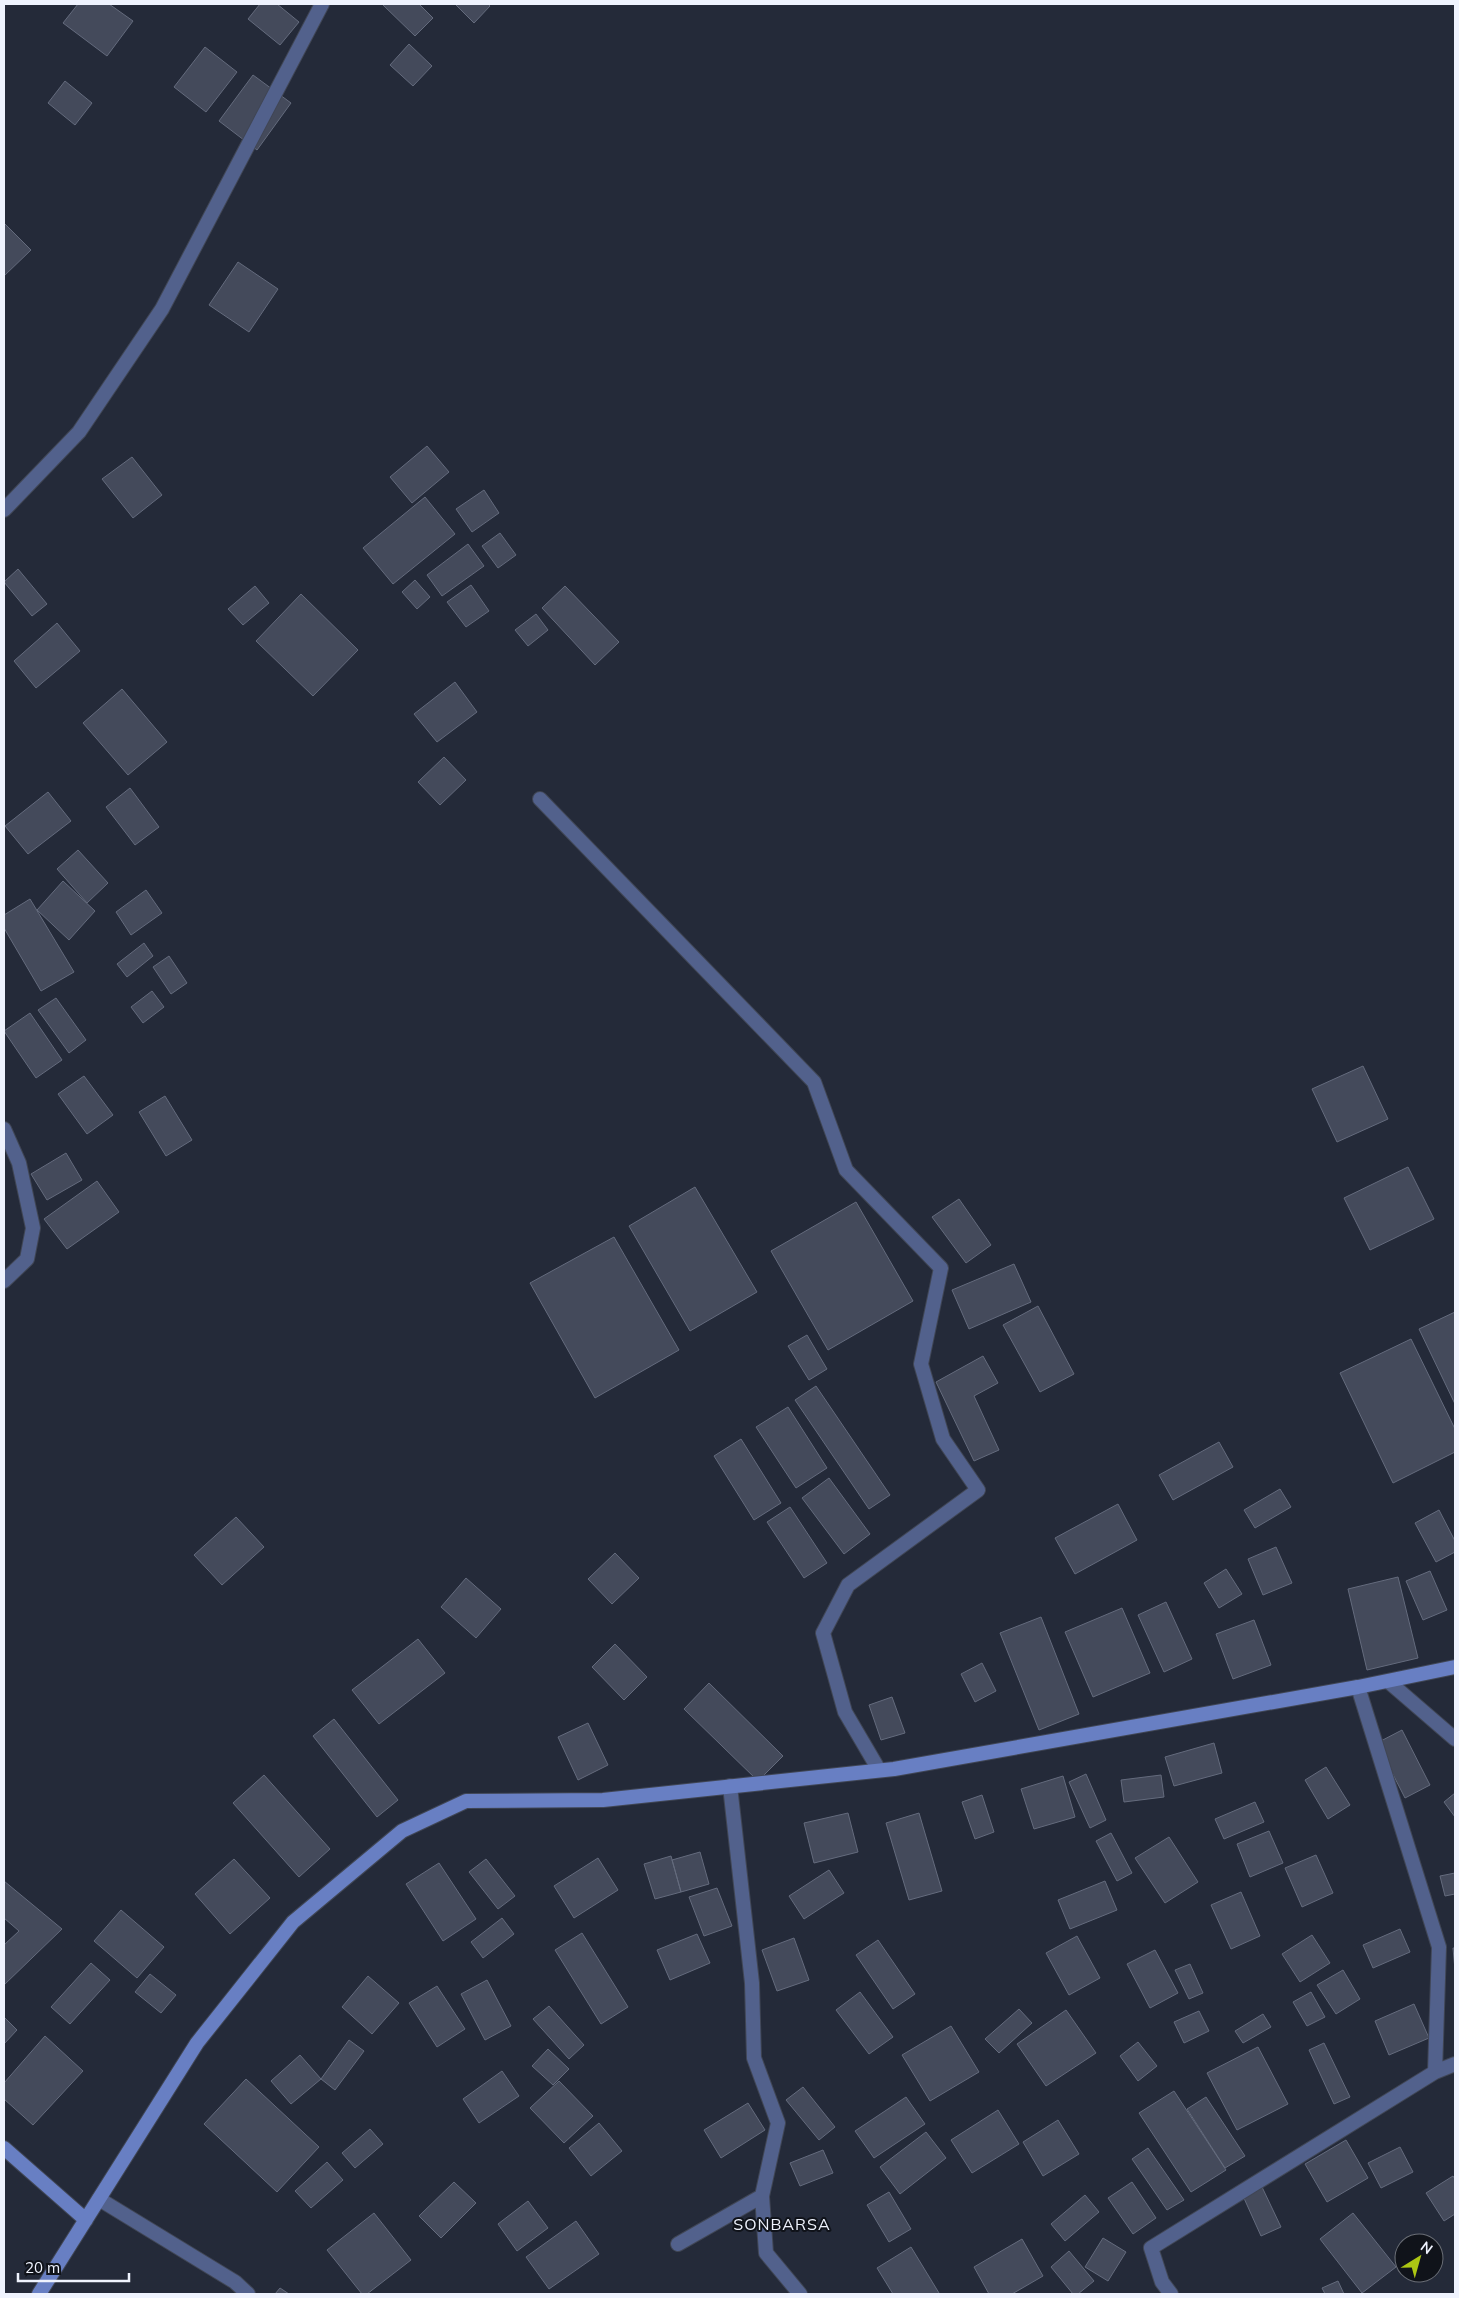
<svg xmlns="http://www.w3.org/2000/svg" width="1459" height="2298" font-family="Mulish,sans-serif">
  <rect width="100%" height="100%" fill="#242a39"/>
  <path fill="#444a5b" stroke="#646b7d" d="M78 4H109L133 21 107 56 63 23Z
    M260 4H277L299 22 280 45 248 19Z
    M382 4H419L433 18 415 36Z
    M455 4H488L490 6 474 23Z
    M409 44 432 66 413 86 390 65Z
    M205 47 237 72 206 112 174 87Z
    M253 75 291 103 257 150 219 121Z
    M65 81 92 103 75 125 48 103Z
    M4 223 31 250 4 276Z
    M238 262 278 289 249 332 209 305Z
    M427 446 449 472 412 503 390 477Z
    M132 457 162 495 133 518 102 479Z
    M484 490 499 513 472 532 456 509Z
    M425 497 455 534 393 584 363 548Z
    M500 533 516 555 498 568 482 546Z
    M468 544 484 566 442 596 427 575Z
    M18 569 47 604 32 616 4 582Z
    M415 580 430 597 417 609 402 592Z
    M471 585 489 611 466 627 447 602Z
    M255 586 269 603 243 625 228 609Z
    M565 586 619 642 595 665 542 608Z
    M301 594 358 650 313 696 256 641Z
    M536 614 548 630 528 646 515 630Z
    M57 623 80 651 36 688 14 661Z
    M455 682 477 712 437 742 414 714Z
    M122 689 167 742 128 775 83 723Z
    M444 757 466 780 440 805 418 782Z
    M130 788 159 827 135 845 106 807Z
    M48 792 71 821 28 854 5 826Z
    M78 850 108 883 87 903 57 869Z
    M63 881 95 911 69 940 37 910Z
    M146 890 162 913 131 935 116 912Z
    M30 899 74 972 41 991 4 928V915Z
    M144 943 153 956 127 977 117 964Z
    M169 956 187 983 171 994 153 967Z
    M152 991 164 1007 143 1023 131 1007Z
    M56 998 86 1040 69 1053 38 1010Z
    M30 1013 62 1060 36 1078 4 1031Z
    M1363 1066 1388 1119 1337 1142 1312 1089Z
    M84 1076 113 1115 87 1134 58 1094Z
    M165 1096 192 1140 166 1156 139 1112Z
    M66 1153 82 1180 47 1200 31 1174Z
    M1408 1167 1434 1219 1370 1250 1344 1198Z
    M97 1181 119 1212 67 1249 44 1219Z
    M695 1187 757 1292 690 1331 629 1226Z
    M959 1199 991 1245 966 1263 932 1217Z
    M856 1202 913 1301 828 1350 771 1251Z
    M614 1237 679 1350 595 1398 530 1283Z
    M1014 1264 1031 1302 969 1329 952 1290Z
    M1038 1306 1074 1374 1040 1392 1003 1325Z
    M1455 1312V1404L1419 1329Z
    M807 1335 827 1369 809 1380 788 1346Z
    M1411 1339 1455 1429V1452L1393 1483 1340 1373Z
    M983 1356 998 1383 974 1396 999 1450 974 1461 936 1382Z
    M816 1386 890 1495 869 1509 795 1400Z
    M788 1407 827 1468 796 1488 756 1427Z
    M741 1439 781 1503 754 1520 714 1456Z
    M1219 1442 1233 1467 1173 1500 1159 1475Z
    M829 1478 870 1534 844 1554 802 1498Z
    M1280 1489 1291 1507 1255 1528 1244 1510Z
    M1118 1504 1137 1540 1075 1574 1055 1538Z
    M790 1507 827 1563 804 1578 767 1522Z
    M1439 1510 1455 1541V1552L1436 1562 1415 1523Z
    M236 1517 264 1547 222 1585 194 1555Z
    M1276 1547 1292 1583 1263 1595 1248 1559Z
    M615 1553 639 1578 612 1604 588 1579Z
    M1226 1569 1242 1594 1219 1608 1204 1583Z
    M1430 1571 1447 1610 1423 1620 1406 1581Z
    M1398 1577 1418 1658 1367 1670 1348 1589Z
    M466 1578 501 1609 476 1638 441 1607Z
    M1166 1602 1192 1659 1164 1672 1138 1615Z
    M1122 1608 1150 1673 1093 1697 1065 1632Z
    M1041 1617 1079 1714 1039 1730 1000 1633Z
    M1254 1620 1271 1665 1233 1679 1216 1634Z
    M418 1639 445 1673 379 1724 352 1690Z
    M615 1644 647 1677 624 1700 592 1667Z
    M982 1663 996 1691 975 1702 961 1674Z
    M709 1683 783 1756 758 1781 684 1709Z
    M892 1697 905 1733 881 1740 869 1705Z
    M334 1719 398 1800 377 1817 313 1736Z
    M588 1723 608 1765 578 1780 558 1737Z
    M1402 1730 1430 1785 1405 1798 1377 1743Z
    M1214 1743 1222 1773 1174 1786 1165 1757Z
    M1326 1767 1350 1805 1328 1819 1305 1780Z
    M1086 1774 1106 1820 1090 1828 1069 1782Z
    M264 1775 330 1849 299 1877 233 1803Z
    M1161 1775 1164 1797 1124 1802 1121 1780Z
    M1063 1776 1075 1817 1034 1829 1021 1789Z
    M1455 1793V1817L1444 1802Z
    M982 1795 994 1832 975 1839 962 1802Z
    M1255 1802 1264 1822 1224 1839 1215 1819Z
    M848 1813 858 1852 814 1863 804 1823Z
    M919 1813 942 1891 909 1900 886 1823Z
    M1269 1831 1283 1863 1250 1877 1237 1844Z
    M1111 1833 1132 1873 1117 1881 1096 1841Z
    M1169 1837 1198 1882 1165 1903 1135 1858Z
    M700 1852 709 1884 681 1892 672 1860Z
    M1316 1855 1333 1893 1302 1907 1285 1868Z
    M671 1856 681 1892 655 1899 644 1864Z
    M598 1858 618 1890 574 1918 554 1886Z
    M234 1859 270 1898 230 1934 195 1894Z
    M486 1859 515 1896 498 1909 469 1872Z
    M439 1863 476 1919 443 1941 406 1884Z
    M829 1870 844 1893 804 1919 789 1896Z
    M1455 1873V1894L1445 1896 1440 1876Z
    M4 1881 62 1929 4 1985V1945L19 1931 4 1918Z
    M1105 1881 1117 1910 1070 1929 1058 1900Z
    M717 1888 732 1926 704 1936 689 1897Z
    M1241 1892 1260 1936 1231 1949 1211 1905Z
    M121 1910 164 1947 137 1978 94 1941Z
    M502 1918 514 1934 483 1958 471 1942Z
    M1400 1929 1410 1952 1373 1968 1363 1945Z
    M582 1933 628 2007 601 2024 555 1950Z
    M697 1934 710 1963 670 1980 657 1950Z
    M1312 1935 1330 1963 1300 1982 1282 1954Z
    M1077 1936 1100 1978 1069 1995 1046 1953Z
    M794 1938 809 1980 777 1991 762 1950Z
    M878 1940 915 1994 893 2009 856 1955Z
    M1453 1948H1455V1970Z
    M1155 1950 1178 1993 1150 2008 1127 1964Z
    M91 1963 110 1980 70 2024 51 2007Z
    M1190 1964 1203 1993 1189 1999 1175 1970Z
    M1343 1970 1360 1999 1336 2014 1317 1985Z
    M150 1974 176 1995 161 2013 135 1992Z
    M368 1976 399 2003 372 2034 342 2007Z
    M487 1980 511 2026 485 2040 461 1994Z
    M437 1986 465 2029 437 2047 409 2003Z
    M860 1992 893 2037 869 2054 836 2010Z
    M1311 1992 1325 2017 1307 2026 1293 2002Z
    M1414 2004 1429 2038 1389 2055 1375 2021Z
    M549 2006 584 2045 569 2059 533 2019Z
    M1019 2009 1032 2023 999 2053 985 2039Z
    M1066 2010 1096 2053 1046 2086 1017 2044Z
    M1199 2011 1209 2031 1184 2043 1174 2022Z
    M1263 2014 1271 2027 1243 2043 1235 2031Z
    M4 2017 17 2030 4 2044Z
    M951 2026 979 2072 930 2101 902 2055Z
    M45 2036 83 2071 33 2125 4 2099V2083Z
    M349 2040 364 2051 335 2090 321 2079Z
    M1138 2042 1157 2066 1138 2081 1120 2056Z
    M1324 2043 1350 2097 1334 2104 1309 2050Z
    M1258 2047 1288 2104 1237 2130 1207 2073Z
    M548 2049 569 2069 553 2085 532 2066Z
    M300 2055 321 2079 291 2104 271 2081Z
    M502 2071 519 2096 479 2123 463 2099Z
    M246 2079 319 2147 277 2192 204 2124Z
    M559 2081 593 2116 564 2143 530 2108Z
    M803 2087 835 2127 819 2140 786 2100Z
    M1174 2091 1226 2170 1191 2192 1139 2113Z
    M906 2097 925 2124 874 2158 855 2131Z
    M1206 2097 1245 2156 1225 2168 1187 2109Z
    M748 2103 765 2130 721 2158 704 2130Z
    M998 2110 1019 2144 972 2173 951 2140Z
    M1058 2120 1079 2154 1043 2176 1023 2142Z
    M599 2123 622 2151 591 2176 569 2148Z
    M370 2129 383 2144 355 2168 342 2153Z
    M926 2132 946 2158 900 2194 880 2167Z
    M1346 2140 1368 2178 1327 2202 1305 2164Z
    M1400 2147 1413 2172 1381 2188 1368 2163Z
    M1148 2148 1184 2200 1167 2210 1132 2159Z
    M823 2150 833 2173 800 2186 790 2163Z
    M327 2162 343 2180 311 2208 295 2191Z
    M1453 2176 1455 2179V2214L1444 2221 1426 2193Z
    M454 2182 476 2203 441 2238 419 2216Z
    M1132 2182 1156 2218 1133 2234 1108 2198Z
    M1262 2187 1281 2227 1261 2236 1243 2196Z
    M889 2192 911 2229 889 2242 867 2205Z
    M1085 2195 1099 2212 1065 2241 1051 2224Z
    M528 2201 548 2228 517 2251 498 2224Z
    M374 2213 411 2260 367 2294H362L327 2250Z
    M1353 2213 1396 2267 1362 2293 1320 2239Z
    M576 2221 599 2254 549 2289 526 2257Z
    M1103 2238 1126 2252 1108 2281 1085 2267Z
    M1022 2239 1043 2276 1012 2294H989L974 2267Z
    M911 2247 939 2293 938 2294H893L877 2268Z
    M1069 2251 1094 2281 1078 2294H1073L1051 2267Z
    M1338 2281 1344 2294H1325L1322 2288Z
    M280 2288 289 2294H275Z"/>
  <g fill="none" stroke-linecap="round" stroke-linejoin="round">
    <defs>
      <path id="minor" d="M4 510 79 432 162 309 322 4
        M540 799 814 1082 846 1170 941 1268 921 1364 943 1439 978 1490 848 1585 823 1633 845 1712 879 1770
        M4 1129 19 1163 33 1228 27 1259 4 1281
        M1389 1682 1455 1739
        M1358 1687 1439 1947 1435 2072
        M762 2196 766 2253 800 2294
        M678 2244 762 2196 778 2123 754 2058 752 1983 730 1786
        M1171 2294 1162 2282 1151 2248 1435 2072 1455 2064"/>
      <path id="tertiary" d="M99 2199 235 2282 248 2294"/>
      <path id="secondary" d="M4 2148 86 2220
        M39 2294 197 2043 293 1922 402 1831 466 1801 603 1800 894 1769 1358 1687 1455 1667"/>
    </defs>
    <use href="#minor" stroke="#404655" stroke-width="16"/>
    <use href="#tertiary" stroke="#404655" stroke-width="16"/>
    <use href="#secondary" stroke="#404655" stroke-width="16"/>
    <use href="#minor" stroke="#52618c" stroke-width="14"/>
    <use href="#tertiary" stroke="#52618c" stroke-width="14"/>
    <use href="#secondary" stroke="#687fc3" stroke-width="14"/>
  </g>
  <g text-anchor="middle" dominant-baseline="central" stroke-width="4" stroke-linejoin="round" paint-order="stroke">
    <g font-size="16" letter-spacing="1" fill="#eff3fe" stroke="#10131a">
      <text x="782" y="2224">SONBARSA</text>
    </g>
  </g>
  <rect width="1459" height="2298" fill="none" stroke="#eff3fe" stroke-width="10"/>
  <g transform="translate(1419 2258) rotate(37)"><circle r="24" fill="#10131a" stroke="#696d75"/>
  <path d="M0-4L9 19L0 12L-9 19Z" fill="#acc613"/>
  <text y="-8" font-size="14" font-weight="bold" text-anchor="middle" fill="#eff3fe">N</text>
  </g>
  <path d="M18 2273v8h111v-8" fill="none" stroke="#eff3fe" stroke-width="2.5"/>
  <text x="25" y="2273" font-size="15" fill="#eff3fe" stroke="#10131a" stroke-width="4" paint-order="stroke">20 m</text>
</svg>
